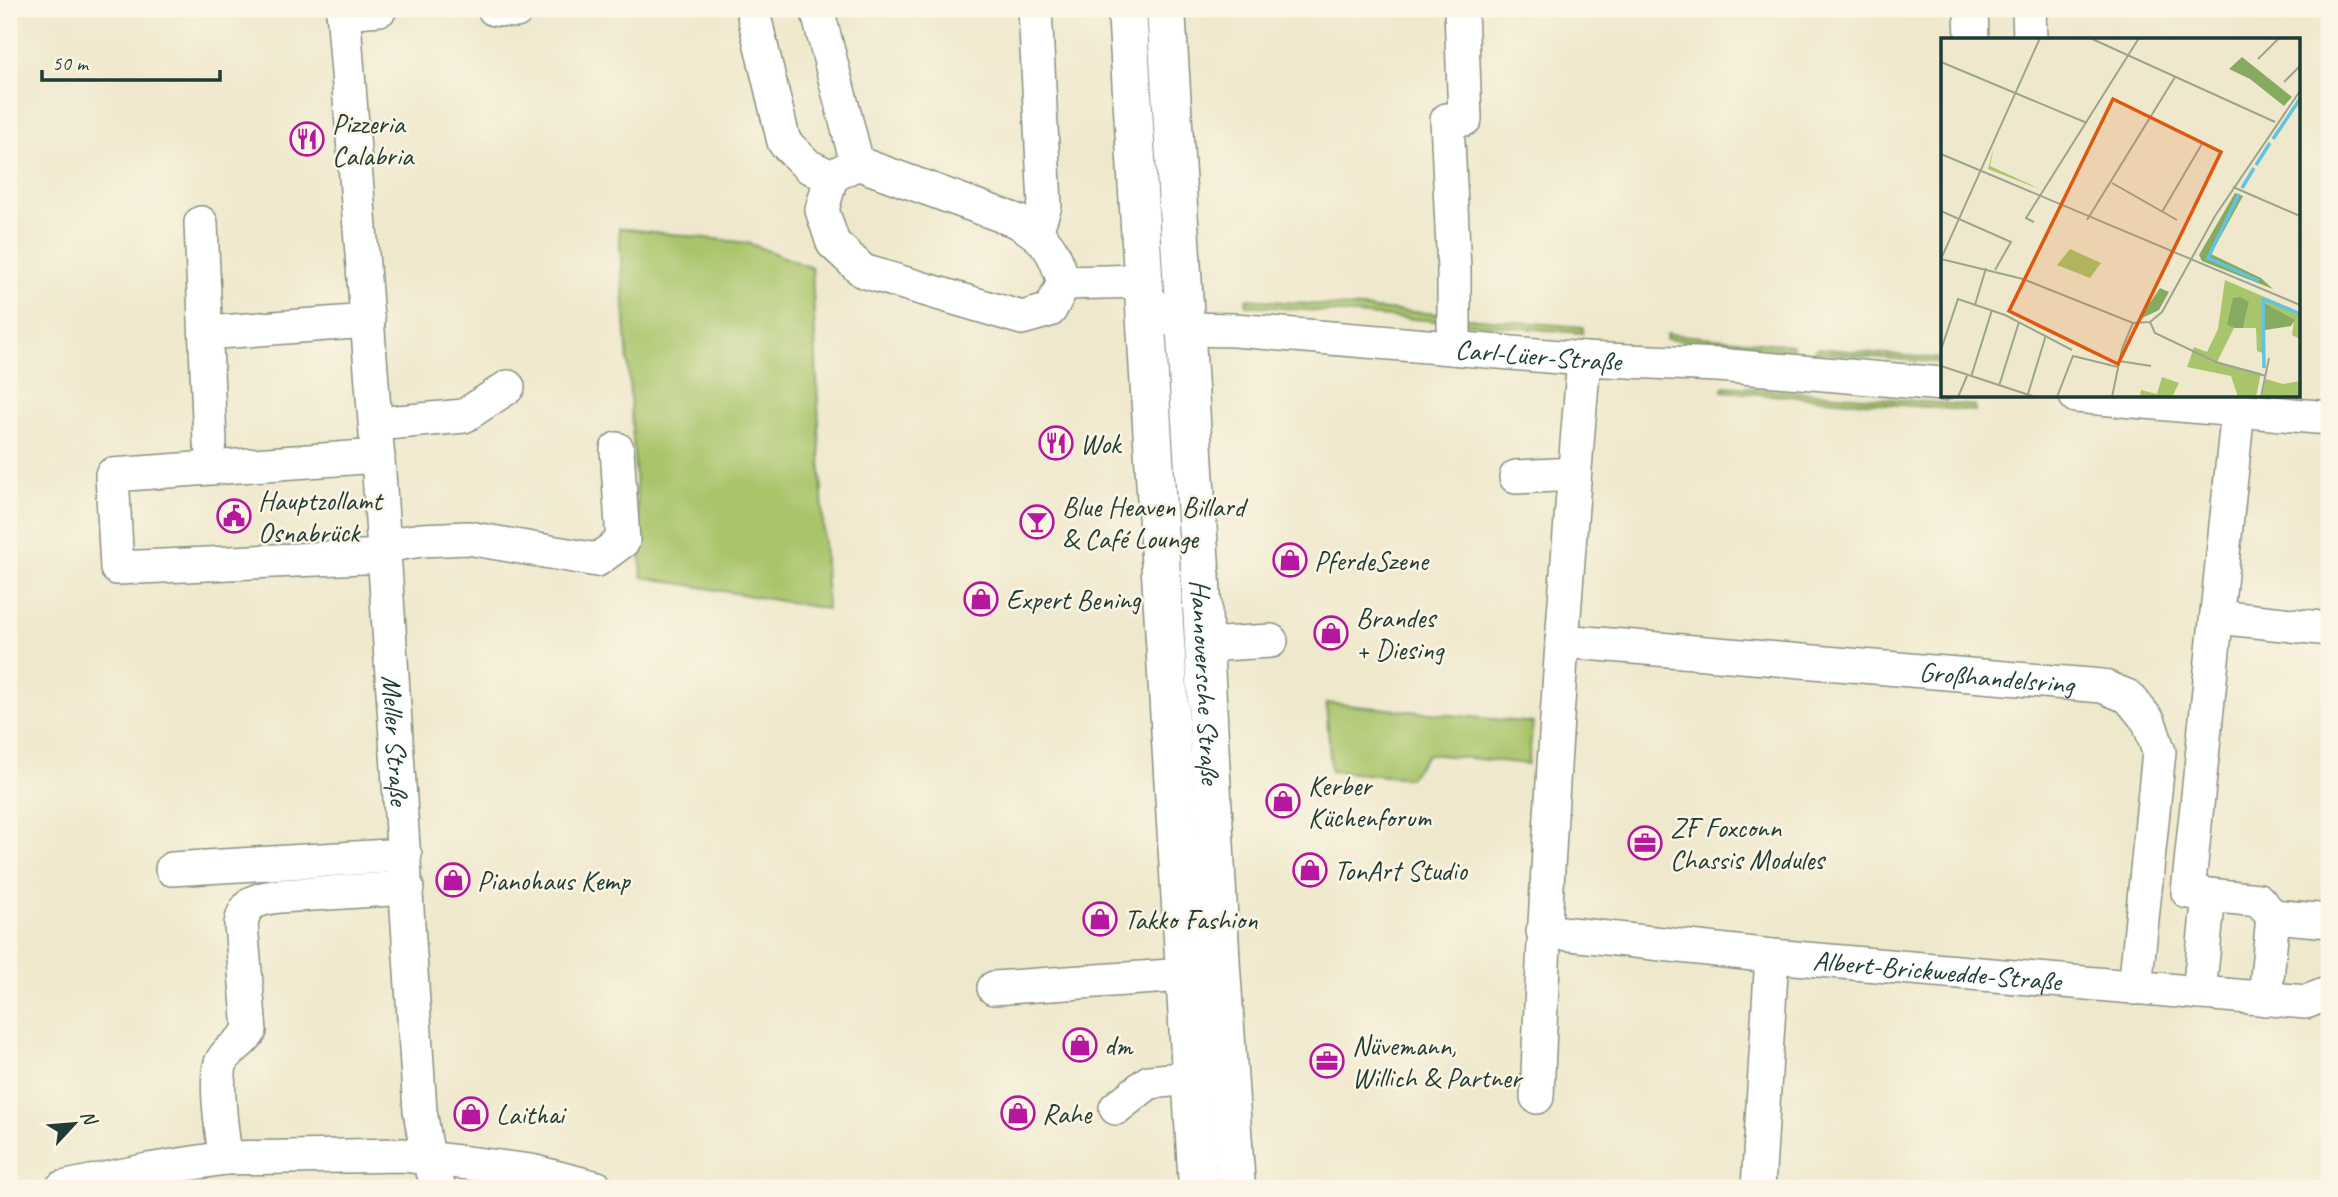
<svg xmlns="http://www.w3.org/2000/svg" width="2338" height="1197" font-family="Caveat,sans-serif">
  <rect width="100%" height="100%" fill="#fcf5e5"/>
  <filter id="ink" filterUnits="userSpaceOnUse"><feTurbulence type="fractalNoise" baseFrequency=".0143" numOctaves="2"/><feDisplacementMap in="SourceGraphic" scale="14" xChannelSelector="R" yChannelSelector="G"/><feConvolveMatrix kernelMatrix="1 2 1 2 8 2 1 2 1" color-interpolation-filters="sRGB"/></filter>
  <filter id="wash" filterUnits="userSpaceOnUse"><feTurbulence type="fractalNoise" baseFrequency=".00686" numOctaves="4" result="noise"/><feDisplacementMap in="SourceGraphic" scale="28" xChannelSelector="R" yChannelSelector="G"/><feGaussianBlur stdDeviation="1.57" result="paint"/><feColorMatrix in="noise" values="0 0 0 0 0 0 0 0 0 0 0 0 0 0 0 0 0 1.4 0 .05"/><feComposite in="paint" operator="in"/></filter>
  <g filter="url(#wash)">
    <rect width="100%" height="100%" fill="#efe8cc"/>
    <path fill="#a9c56b" stroke="#648150" stroke-width="2" d="M619 228 748 243 812 268 827 609 642 577Z
      M1246 299 1438 314 1437 321 1247 305Z
      M1464 318 1583 327V333L1463 323Z
      M1667 334 1793 345V350L1666 339Z
      M1816 348 1942 359V363L1815 352Z
      M1724 386 1975 406V411L1723 391Z
      M1326 703 1533 723 1528 764 1428 754 1409 778 1331 771Z"/>
  </g>
  <g filter="url(#ink)">
    <g fill="none" stroke-linecap="round" stroke-linejoin="round">
      <defs>
        <g id="minor">
          <path id="s1" d="M343 9 379 473 420 1111 428 1158 439 1188"/>
          <path d="M494 9 516 11"/>
          <path d="M757 9 754 16 784 142 808 166 831 177"/>
          <path d="M817 9 857 163"/>
          <path d="M1035 9 1045 205 1036 232"/>
          <path d="M1971 9 1972 40"/>
          <path d="M2029 9 2030 40"/>
          <path d="M343 12 380 9"/>
          <path d="M857 163 1017 221C1047 239 1054 249 1064 283L1050 310 1022 318 863 271 833 243 822 210 831 177Z"/>
          <path d="M201 223 210 442"/>
          <path d="M1064 283 1144 281"/>
          <path id="s2" d="M1145 299 1186 329 1234 330 1584 359 1718 365 1942 384"/>
          <path d="M206 333 368 321"/>
          <path d="M1454 348V270L1447 120 1465 119 1461 9"/>
          <path d="M2076 396 2329 418"/>
          <path d="M376 424 464 416 508 387"/>
          <path d="M378 456 112 475 117 568 385 556"/>
          <path d="M1516 477 1574 474"/>
          <path d="M384 546 421 540 468 538 597 560 623 541 617 449"/>
          <path d="M2217 617 2329 629"/>
          <path id="s3" d="M1562 641 2102 686 2129 697 2149 722 2159 752 2135 988"/>
          <path d="M1204 645 1271 641"/>
          <path d="M172 869 405 855"/>
          <path d="M2209 895 2258 900 2273 916 2329 921"/>
          <path id="s4" d="M1543 931 1772 956 2306 1002 2329 993"/>
          <path d="M994 988 1185 975"/>
          <path d="M2199 993 2209 895 2188 892 2238 410"/>
          <path d="M2265 999 2273 916"/>
          <path d="M1537 1097C1547 851 1563 605 1584 359"/>
          <path d="M1116 1108 1149 1082 1191 1078"/>
          <path d="M225 1158C223 1136 214 1082 221 1063 226 1050 242 1044 250 1031L241 924C245 901 258 899 280 896L407 888"/>
          <path d="M62 1188 148 1170 225 1158 403 1155 531 1171 597 1188"/>
          <path d="M1758 1188 1772 956"/>
        </g>
        <g id="major">
          <path d="M1127 9 1198 1188"/>
          <path id="s5" d="M1166 9 1201 585 1221 969 1236 1188"/>
        </g>
      </defs>
      <use href="#minor" stroke="#879280" stroke-width="36"/>
      <use href="#major" stroke="#879280" stroke-width="41"/>
      <use href="#minor" stroke="#fff" stroke-width="33"/>
      <use href="#major" stroke="#fff" stroke-width="38"/>
    </g>
  </g>
  <defs>
    <symbol id="restaurant-ring" viewBox="-11 -11 22 22"><circle r="9.5" fill="#fcf5e5" stroke="#b5179e" stroke-width="1.5"/><path d="M-5-6h1v4h1v-4h1v4h1v-4h1v5L-1.5 .5V6h-2V.5L-5-1ZM5-6V6H3V1.5H1.5Q1.5-4 5-6Z" fill="#b5179e"/></symbol>
    <symbol id="civic-ring" viewBox="-11 -11 22 22"><circle r="9.5" fill="#fcf5e5" stroke="#b5179e" stroke-width="1.5"/><path d="M-.6-6.5H3V-4.5H.6V-3L4-1V1h2V6H-6V1h2V-1L-.6-3ZM-1.2 2.5V6h2.4V2.5Z" fill="#b5179e"/></symbol>
    <symbol id="bar-ring" viewBox="-11 -11 22 22"><circle r="9.5" fill="#fcf5e5" stroke="#b5179e" stroke-width="1.5"/><path d="M-6-5H6L.8 .8V4.5H3.5V6h-7V4.5H-.8V.8Z" fill="#b5179e"/></symbol>
    <symbol id="shop-ring" viewBox="-11 -11 22 22"><circle r="9.5" fill="#fcf5e5" stroke="#b5179e" stroke-width="1.5"/><path d="M-5-2.5h2.3a2.7 3.5 0 0 1 5.4 0H5L5.5 6h-11ZM-1.5-2.5h3a1.5 2.3 0 0 0-3 0Z" fill="#b5179e"/></symbol>
    <symbol id="office-ring" viewBox="-11 -11 22 22"><circle r="9.5" fill="#fcf5e5" stroke="#b5179e" stroke-width="1.5"/><path d="M-6-3h4V-5.5h4V-3h4V5H-6ZM-1-4.5V-3h2v-1.5ZM-6 0V1H6V0Z" fill="#b5179e"/></symbol>
  </defs>
  <g fill-rule="evenodd">
    <use href="#restaurant-ring" x="288" y="120" width="38" height="38"/>
    <use href="#restaurant-ring" x="1037" y="424" width="38" height="38"/>
    <use href="#civic-ring" x="215" y="497" width="38" height="38"/>
    <use href="#bar-ring" x="1018" y="503" width="38" height="38"/>
    <use href="#shop-ring" x="1271" y="541" width="38" height="38"/>
    <use href="#shop-ring" x="962" y="580" width="38" height="38"/>
    <use href="#shop-ring" x="1312" y="614" width="38" height="38"/>
    <use href="#shop-ring" x="1264" y="782" width="38" height="38"/>
    <use href="#office-ring" x="1626" y="824" width="38" height="38"/>
    <use href="#shop-ring" x="1291" y="851" width="38" height="38"/>
    <use href="#shop-ring" x="434" y="861" width="38" height="38"/>
    <use href="#shop-ring" x="1081" y="900" width="38" height="38"/>
    <use href="#shop-ring" x="1061" y="1026" width="38" height="38"/>
    <use href="#office-ring" x="1308" y="1042" width="38" height="38"/>
    <use href="#shop-ring" x="999" y="1094" width="38" height="38"/>
    <use href="#shop-ring" x="452" y="1095" width="38" height="38"/>
  </g>
  <g text-anchor="middle" dominant-baseline="central" stroke-width="5" stroke-linejoin="round" paint-order="stroke">
    <g font-size="28" fill="#1f3d34" stroke="#fcf5e5" text-anchor="start">
      <text x="332" y="123">Pizzeria<tspan x="332" dy="32">Calabria</tspan></text>
      <text x="1080" y="443">Wok</text>
      <text x="258" y="500">Hauptzollamt<tspan x="258" dy="32">Osnabrück</tspan></text>
      <text x="1062" y="506">Blue Heaven Billard<tspan x="1062" dy="32">&amp; Café Lounge</tspan></text>
      <text x="1314" y="560">PferdeSzene</text>
      <text x="1006" y="599">Expert Bening</text>
      <text x="1356" y="617">Brandes<tspan x="1356" dy="32">+ Diesing</tspan></text>
      <text x="1308" y="785">Kerber<tspan x="1308" dy="32">Küchenforum</tspan></text>
      <text x="1670" y="827">ZF Foxconn<tspan x="1670" dy="32">Chassis Modules</tspan></text>
      <text x="1334" y="870">TonArt Studio</text>
      <text x="477" y="880">Pianohaus Kemp</text>
      <text x="1124" y="919">Takko Fashion</text>
      <text x="1104" y="1045">dm</text>
      <text x="1352" y="1045">Nüvemann,<tspan x="1352" dy="32">Willich &amp; Partner</tspan></text>
      <text x="1042" y="1113">Rahe</text>
      <text x="496" y="1114">Laithai</text>
    </g>
    <g font-size="28" fill="#1f3d34" stroke="#fcf5e5">
      <text stroke="none"><textPath href="#s2" startOffset="404">Carl-Lüer-Straße</textPath></text>
      <text stroke="none"><textPath href="#s3" startOffset="436">Großhandelsring</textPath></text>
      <text stroke="none"><textPath href="#s5" startOffset="674">Hannoversche Straße</textPath></text>
      <text stroke="none"><textPath href="#s1" startOffset="733">Meller Straße</textPath></text>
      <text stroke="none"><textPath href="#s4" startOffset="396">Albert-Brickwedde-Straße</textPath></text>
    </g>
  </g>
  <g transform="translate(1941 38)">
    <rect width="359" height="359" fill="#efe8cc"/>
    <path d="M53 109 49 128 101 152 47 131ZM129 211 160 225 149 240 116 227ZM284 242 359 274V301L351 297 353 283 323 266 324 316 316 313 315 290H302L308 264 286 287 293 290 276 324 320 335 315 359H297L290 338 246 329 253 309 266 314 277 291ZM221 339 238 345 231 359H199L200 352 216 356ZM325 341 342 346 359 343V359L320 358Z" fill="#a9c56b"/>
    <path d="M301 19 351 59 343 68 309 41 288 31ZM294 155 302 158 270 216 320 240 332 251 261 223 258 217ZM219 250 228 254 218 272 197 282ZM299 259 308 264 302 290H293L286 287 292 260ZM323 265 354 282 350 288 324 292Z" fill="#86aa5f"/>
    <path fill="none" stroke="#62c3e1" stroke-width="3.5" d="M332 101 359 61M315 127 329 105M301 150 313 130M298 156 267 220 318 243M322 260 323 330M323 261 359 276"/>
    <path fill="none" stroke="#9ca48f" stroke-width="2" d="M149 0 334 84M317 21 338 0M0 24 146 85M343 44 359 28M0 116 359 267M171 145 236 182M292 149 359 178M0 173 70 204 54 232M221 174 262 104M146 182 234 39M93 184 85 180 198 0M0 221 82 241 192 285 209 284 221 274 274 178 359 53M0 221 99 0M34 267 45 230M209 284 214 295 275 324 325 338M0 312 17 261 64 277 131 312M178 323 210 328M0 328 94 359M30 339 51 272M58 348 78 284M87 356 105 297M17 359 26 338M116 359 132 318 177 329M171 359 181 311 192 285M320 359 328 320"/>
    <path fill="#de580e" fill-opacity="0.15" stroke="#de580e" stroke-width="3.5" d="M172 61 280 114 177 326 68 273Z"/>
    <rect width="359" height="359" fill="none" stroke="#1f3d34" stroke-width="3.5"/>
  </g>
  <rect width="2338" height="1197" fill="none" stroke="#fcf5e5" stroke-width="35"/>
  <g transform="translate(74 1124) rotate(64)" stroke="#fcf5e5" stroke-width="5" paint-order="stroke">
  <path d="M0-5L12 26L0 18L-12 26Z" fill="#1f3d34"/>
  <text y="-10" font-size="19" font-weight="bold" text-anchor="middle" fill="#1f3d34">N</text>
  </g>
  <path d="M42 70v10h178v-10" fill="none" stroke="#1f3d34" stroke-width="3.5"/>
  <text x="52" y="70" font-size="21" fill="#1f3d34" stroke="#fcf5e5" stroke-width="5" paint-order="stroke">50 m</text>
</svg>
